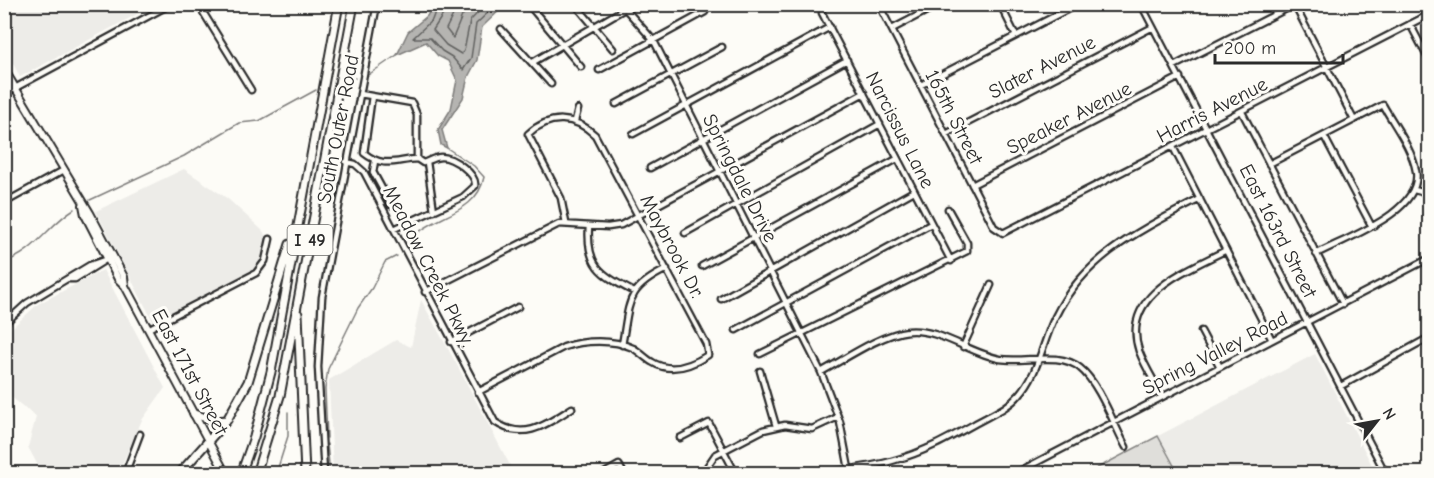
<svg xmlns="http://www.w3.org/2000/svg" width="1434" height="478" font-family="'Comic Neue',sans-serif">
  <rect width="100%" height="100%" fill="#fdfcf7"/>
  <filter id="ink" filterUnits="userSpaceOnUse"><feTurbulence type="fractalNoise" baseFrequency=".0167" numOctaves="2"/><feDisplacementMap in="SourceGraphic" scale="12" xChannelSelector="R" yChannelSelector="G"/><feConvolveMatrix kernelMatrix="1 2 1 2 8 2 1 2 1" color-interpolation-filters="sRGB"/></filter>
  <g filter="url(#ink)">
    <path fill="#edece8" d="M4 5 5 4 154 5 20 77 5 48Z
      M184 169 228 199 263 231 273 251 265 271 158 331 96 211Z
      M103 270 165 388 142 420 118 473H42L28 447 36 417 5 392V334L38 304Z
      M421 300 457 365 514 473H333L329 380 396 340 411 347Z
      M1315 354 1376 473H1178L1158 436Z"/>
    <path fill="#dfdeda" stroke="#858482" stroke-width="1.5" d="M1158 436 1178 473H1088Z"/>
    <path fill="#b5b4b1" stroke="#7e7d7b" stroke-width="1.5" d="M434 4 505 5 482 27 477 60 468 77 463 98 442 130 447 148 441 145 438 130 451 109 457 80 448 61 438 56 426 42 397 55 408 32 427 16Z"/>
    <g fill="none" stroke-linecap="round" stroke-linejoin="round">
      <path stroke="#626261" stroke-width="1.5" d="M438 4 432 20 413 38H430L442 51 452 57 463 70 471 58 476 24 497 4
        M446 4 444 13 433 30 446 45 461 54 464 51 470 21 486 4
        M455 4 453 15 446 29 453 38 462 16 473 4"/>
      <path stroke="#7e7d7b" stroke-width="1.5" d="M368 75 397 55
        M348 81 355 78
        M90 200 184 156 239 123 259 121 316 90
        M412 247 413 237C436 214 477 214 484 177L474 166 447 148
        M4 262C34 254 49 224 74 209
        M327 438 325 389 328 369 358 308 372 288 385 262 397 256
        M327 444 330 474
        M276 474 288 436V412"/>
      <defs>
        <path id="minor" d="M198 4 251 90
          M528 4 581 67
          M575 4 613 49
          M621 4 654 41 821 372 840 422 850 474
          M1000 4 1016 36
          M1141 4 1386 474
          M1294 4 1354 120
          M879 5 994 227 1003 233 1430 14
          M822 13 951 261
          M1410 24 1430 62
          M501 29 551 84
          M892 29 940 4
          M533 62 626 8
          M1174 66 1296 4
          M599 70 705 12
          M921 85 1078 4
          M4 94 171 4
          M360 94 412 103 417 115V159L423 163C429 161 435 157 441 157 453 157 477 174 475 186L463 197 394 229
          M372 96 364 153C384 169 396 160 417 159
          M616 104 722 47
          M1242 112 1343 304
          M575 121 578 109
          M633 134 830 27
          M946 134 1153 27
          M1324 136 1371 225
          M1173 147 1272 340
          M375 161 373 172 391 205
          M346 162 355 164 364 172 495 422C524 442 547 424 572 408
          M427 162 434 211
          M1269 164 1383 105C1394 125 1412 148 1416 171 1423 212 1346 238 1316 254
          M650 168 847 60
          M972 185 1180 77
          M1414 190 1430 194
          M4 203 64 170
          M589 226C586 266 600 274 634 292
          M685 233 880 124
          M702 266 897 159
          M69 279H75L107 259
          M425 292 559 224 608 227 621 225 864 93
          M721 299 914 191
          M4 324 27 303 90 265 107 259
          M148 329 256 273 265 261 270 239
          M736 330 931 224
          M1201 331 1220 367
          M451 342 518 307
          M622 345C630 302 625 289 667 269
          M963 347 991 285
          M760 354 967 251V243L948 209
          M760 371 776 426
          M821 372C845 359 881 334 908 331 939 328 969 353 1000 359 1025 363 1059 351 1080 368 1099 383 1114 425 1126 447
          M1341 386 1430 337
          M478 392 564 347C584 340 613 339 633 348 640 352 645 358 652 362 671 374 691 366 708 355L706 344 595 135C575 116 550 114 528 134L561 198 566 223
          M1162 396C1155 382 1145 367 1139 351 1120 294 1188 270 1226 250
          M680 438 709 423 736 474
          M125 474 140 434
          M324 474 318 367 322 297 377 4
          M603 474 619 465 624 474
          M702 474 715 455 763 430 785 425 812 429 838 417
          M814 474C841 470 869 468 895 460 925 452 951 437 978 422 992 414 1008 408 1019 395 1039 373 1042 343 1055 317 1085 255 1143 229 1200 199
          M1014 474 1430 258"/>
        <path id="major" d="M4 69 90 213 124 277 125 285
          M83 205 85 215 118 279 125 286 226 474"/>
        <path id="highway" d="M298 314 305 474
          M194 414 215 421 227 420
          M179 474 227 420 248 382 290 244
          M241 474 254 437 271 372 339 4
          M256 474 280 396 354 4"/>
      </defs>
      <use href="#minor" stroke="#2b2b2b" stroke-width="9"/>
      <use href="#major" stroke="#2b2b2b" stroke-width="10"/>
      <use href="#highway" stroke="#2b2b2b" stroke-width="11"/>
      <use href="#minor" stroke="#fdfcf7" stroke-width="4.5"/>
      <use href="#major" stroke="#fdfcf7" stroke-width="6"/>
      <use href="#highway" stroke="#fdfcf7" stroke-width="7"/>
    </g>
  </g>
  <g text-anchor="middle" dominant-baseline="central" stroke-width="6" stroke-linejoin="round" paint-order="stroke">
    <rect fill="#fdfcf7" stroke="#6a6a68" stroke-width="1.5" x="287.5" y="225" width="45" height="30" rx="4.5"/>
    <g font-size="18" font-weight="bold" fill="#2b2b2b">
      <text x="310" y="240">I 49</text>
    </g>
    <g font-size="20" fill="#2b2b2b" stroke="#fdfcf7">
      <text transform="translate(1042 67) rotate(-27)">Slater Avenue</text>
      <text transform="translate(1212 110) rotate(-27)">Harris Avenue</text>
      <text transform="translate(954 117) rotate(63)">165th Street</text>
      <text transform="translate(1069 118) rotate(-27)">Speaker Avenue</text>
      <text transform="translate(338 129) rotate(-79)">South Outer Road</text>
      <text transform="translate(900 130) rotate(63)">Narcissus Lane</text>
      <text transform="translate(740 178) rotate(63)">Springdale Drive</text>
      <text transform="translate(1278 231) rotate(63)">East 163rd Street</text>
      <text transform="translate(672 246) rotate(62)">Maybrook Dr.</text>
      <text transform="translate(429 266) rotate(63)">Meadow Creek Pkwy.</text>
      <text transform="translate(1215 353) rotate(-27)">Spring Valley Road</text>
      <text transform="translate(190 372) rotate(62)">East 171st Street</text>
    </g>
  </g>
  <rect width="1434" height="478" fill="none" stroke="#fdfcf7" stroke-width="24"/>
  <rect x="12" y="12" width="1410" height="454" fill="none" stroke="#2b2b2b" stroke-width="2" filter="url(#ink)"/>
  <g transform="translate(1377 421) rotate(59)" stroke="#fdfcf7" stroke-width="4.5" paint-order="stroke">
  <path d="M0-4.5L10 22L0 15L-10 22Z" fill="#2b2b2b"/>
  <text y="-9" font-size="16" font-weight="bold" text-anchor="middle" fill="#2b2b2b">N</text>
  </g>
  <path d="M1215 54v9h128v-9" fill="none" stroke="#2b2b2b" stroke-width="3"/>
  <text x="1224" y="54" font-size="18" fill="#2b2b2b" stroke="#fdfcf7" stroke-width="4.5" paint-order="stroke">200 m</text>
</svg>
